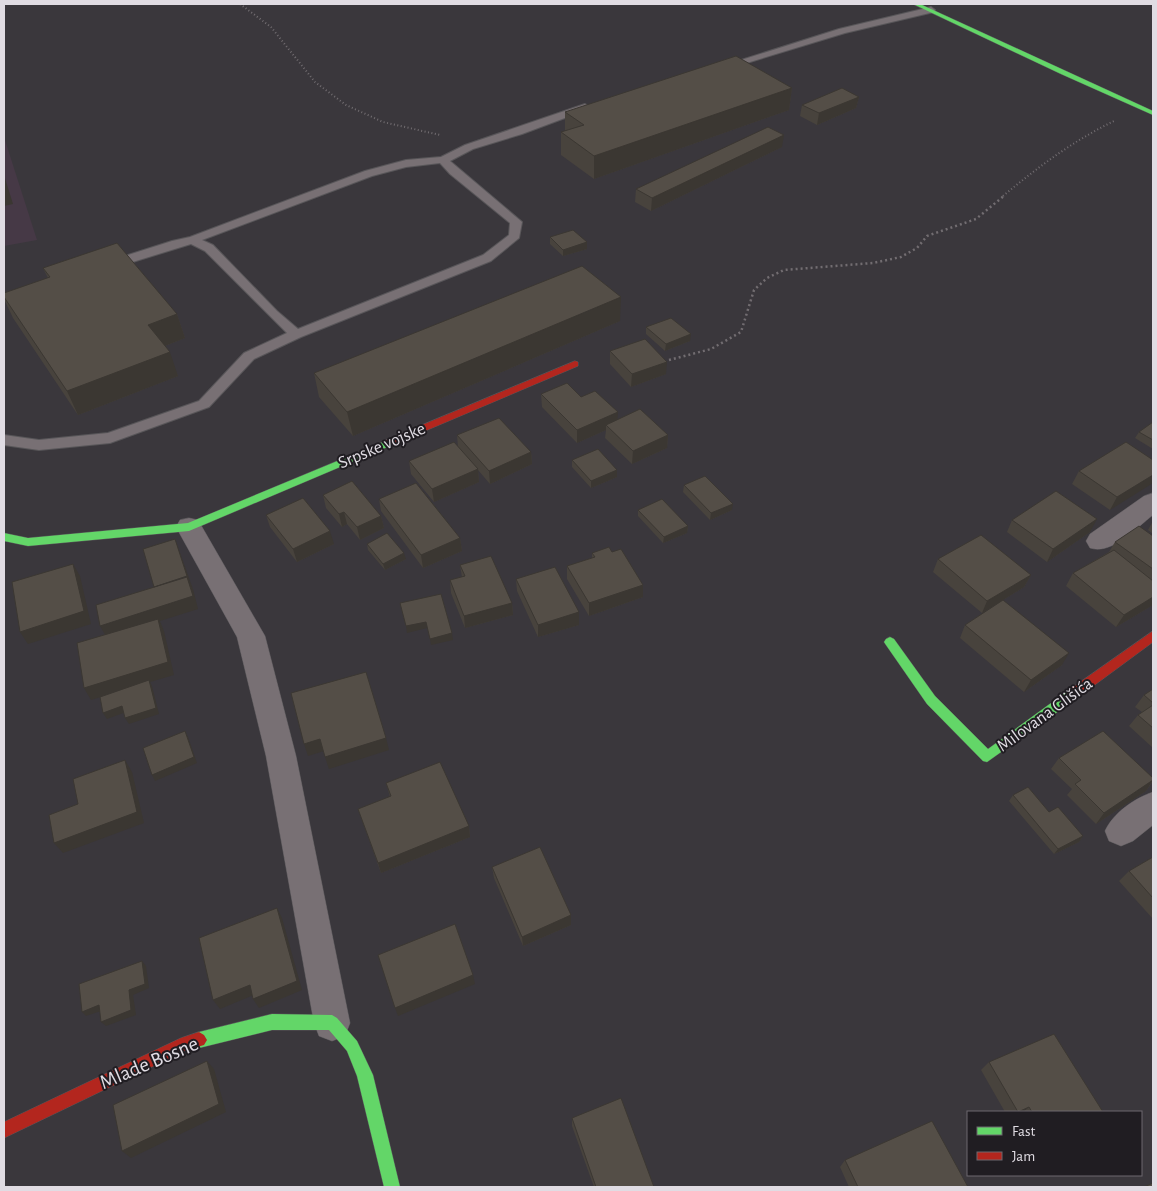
<svg xmlns="http://www.w3.org/2000/svg" width="1157" height="1191" font-family="'Alegreya Sans',sans-serif">
  <rect width="100%" height="100%" fill="#3a373c"/>
  <path fill="#463946" d="M4 137 37 240 4 246Z"/>
  <g fill="none" stroke-linecap="round" stroke-linejoin="round">
    <defs>
      <path id="lane" d="M931 7 935 10 934 12 845 33 727 69 719 67 839 29Z
        M585 104 590 107 589 109 522 134 473 149 450 161 522 222 519 238 491 261 301 337 254 359 209 407 110 443 39 450 4 445V435L39 440 108 433 199 401 244 353 287 333 205 251 191 244 110 269 106 268 104 265 106 262 172 241 190 237 365 171 406 160 441 157 465 145ZM440 163 450 174 510 223 509 235 483 255 298 329 277 311 213 245 202 240 372 176 406 167Z"/>
      <path id="street" d="M1153 493V515C1136 528 1112 555 1090 548L1086 541 1090 534 1144 496Z
        M189 518 198 520 265 636 296 756 350 1023 345 1036 332 1041 319 1036 314 1023 266 756 237 637 176 527 180 520Z
        M1153 792V825L1133 841 1121 846 1109 841 1105 831C1113 813 1135 798 1153 792Z"/>
      <path id="fast" d="M913 4H920L1153 111V115L1061 74Z
        M388 440 393 443 392 445 189 531 28 546 4 541V533L28 538 188 523Z
        M890 637 894 639 935 696 988 749 1069 690 1073 689 1077 690 1079 694 1077 698 987 762 983 761 927 704 886 645 884 642 886 639Z
        M272 1014 332 1015 337 1018 357 1041 373 1075 400 1187H384L357 1076 347 1051 329 1030H272L199 1048 194 1045 191 1040 194 1035 199 1032Z"/>
      <path id="jam" d="M575 361 578 362V366L392 445 388 446 383 443 384 441Z
        M1153 631V642L1077 698 1073 699 1069 698 1067 694 1069 690Z
        M199 1032 204 1035 207 1040 204 1045 187 1050 4 1138V1122L181 1038Z"/>
    </defs>
    <use href="#lane" stroke="#585659" stroke-width="2"/>
    <use href="#street" stroke="#585659" stroke-width="1"/>
    <use href="#fast" stroke="#585659" stroke-width="1"/>
    <use href="#jam" stroke="#585659" stroke-width="1"/>
    <path stroke="#726d71" stroke-width="2" stroke-dasharray="1 2.5" stroke-linecap="butt" d="M240 4 271 27 315 82 346 105 383 122 440 135
      M1003 196C1038 167 1073 141 1114 121"/>
    <path stroke="#726d71" stroke-width="2.5" stroke-dasharray="2 3" stroke-linecap="butt" d="M669 360 711 349 741 332 754 290 767 278 784 270 873 263 901 257 917 248 927 236 976 219 1005 195"/>
    <use href="#lane" fill="#787074" fill-rule="evenodd"/>
    <use href="#street" fill="#787074" fill-rule="evenodd"/>
    <use href="#fast" fill="#63d668" fill-rule="evenodd"/>
    <use href="#jam" fill="#b3261e" fill-rule="evenodd"/>
  </g>
  <path fill="#48433d" d="M792 88 789 110 594 179 561 155V132L565 131V112Z
    M859 97 856 108 817 125 800 116 802 105Z
    M782 147 651 211 635 202 636 189Z
    M550 237 587 249 563 256 550 244Z
    M43 268 177 314 185 338 165 346 178 376 78 415 13 318 4 299V293L48 278Z
    M620 321 353 436 319 397 314 373Z
    M646 327 690 341 665 351 646 334Z
    M610 351 666 374 631 387 610 364Z
    M541 394 581 397 617 420 668 435 667 448 632 464 605 438 606 430 577 443 542 407Z
    M1153 422V449L1135 438 1139 432Z
    M457 435 531 452 532 464 490 484 478 470 479 482 434 502 411 474 409 461 458 447Z
    M572 460 617 477 591 488 572 467Z
    M1153 460 1110 510 1072 484 1079 471Z
    M684 485 732 510 710 520 683 492Z
    M323 495 381 516 384 528 360 540 347 524 342 527 326 508Z
    M379 499 460 538 462 551 423 568 381 511Z
    M638 510 688 526 687 533 663 543 638 516Z
    M266 515 334 544 297 562 270 527Z
    M1012 520 1090 532 1047 562 1007 532Z
    M1153 521V534L1148 530Z
    M1153 536V605L1116 627 1066 586 1073 573 1109 552 1115 542Z
    M367 544 406 559 385 570 368 550Z
    M612 552 643 585V597L589 616 567 579V566L592 558V553Z
    M938 559 1031 575 1024 587 982 613 933 572Z
    M460 565 512 603 513 615 465 628 451 593 450 580 462 577Z
    M516 579 579 625 538 637 517 591Z
    M965 625 1062 665 1024 692 960 638Z
    M1153 689V748L1129 726 1138 715 1142 712 1135 707 1144 695Z
    M1059 758 1153 778V781L1146 791 1096 824 1067 795 1072 789 1051 769Z
    M386 783 469 826 470 837 381 873 358 809 390 797Z
    M1013 795 1049 812 1083 836 1079 842 1054 854 1009 801Z
    M1153 857V919L1119 881 1129 871Z
    M492 867 571 915V925L523 946 494 878Z
    M989 1062 1103 1112H1005L981 1070Z
    M572 1118 654 1187H594L572 1126Z
    M845 1160 968 1187H849L840 1167Z"/>
  <path fill="#3b3732" d="M792 88 789 110 594 179V156Z
    M859 97 856 108 817 125 819 113Z
    M784 135 782 147 651 211 652 198Z
    M4 175 13 204 4 206Z
    M587 242V249L563 256V250Z
    M621 297 620 321 353 436 347 412Z
    M177 314 185 338 157 349 148 325Z
    M691 334 690 341 665 351 666 344Z
    M170 352 178 376 78 415 67 391Z
    M667 362 666 374 631 387 632 374Z
    M618 412 617 425H606V430L577 443V430Z
    M668 435 667 448 632 464 633 451Z
    M531 452 532 464 490 484 489 471Z
    M478 469 479 482 434 502 432 489Z
    M617 470V477L591 488V481Z
    M1153 475V483L1110 510 1117 497Z
    M733 504 732 510 710 520 711 513Z
    M344 512 347 524 342 527 339 514Z
    M381 516 384 528 360 540 357 527Z
    M1097 519 1090 532 1047 562 1053 549Z
    M688 526 687 533 663 543 664 537Z
    M330 531 334 544 297 562 293 549Z
    M460 538 462 551 423 568 421 555Z
    M175 539 193 589 198 609 160 621 164 631 174 675 150 682 152 686 159 714 129 724 125 718 149 682 91 700 84 688 107 638 100 626 193 596Z
    M404 553 406 559 385 570 383 564Z
    M73 564 80 576 91 624 28 644 20 632Z
    M1031 575 1024 587 982 613 987 601Z
    M643 585V597L589 616V603Z
    M1153 597V605L1116 627 1124 615Z
    M512 603 513 615 465 628 464 616Z
    M579 612V625L538 637V625Z
    M426 622 427 628 407 633 406 626Z
    M452 633 453 640 431 645 430 639Z
    M1069 653 1062 665 1024 692 1031 680Z
    M122 706 126 712 107 719 103 713Z
    M185 731 188 737 197 763 155 781 152 775Z
    M386 738 389 750 329 769 325 757Z
    M320 739 324 751 308 756 304 744Z
    M125 760 132 772 144 823 63 853 54 843Z
    M1153 780 1146 791 1096 824 1104 813Z
    M469 826 470 837 381 873 378 863Z
    M1083 836 1079 842 1054 854 1058 849Z
    M277 908 282 918 302 990 259 1008 253 999Z
    M571 915V925L523 946 522 937Z
    M142 961 146 966 149 988 133 995 136 1015 106 1026 101 1022 129 990Z
    M473 975 475 984 398 1016 395 1008Z
    M250 985 256 994 220 1009 213 1000Z
    M99 1005 104 1010 86 1016 82 1012Z
    M207 1061 214 1069 226 1112 131 1158 122 1151Z
    M1029 1107 1023 1112H1017H1018Z"/>
  <path fill="#544e47" stroke="#3b3732" d="M736 56 792 88 594 156 561 132 584 125 565 112Z
    M842 88 859 97 819 113 802 105Z
    M768 127 784 135 652 198 636 189Z
    M573 230 587 242 563 250 550 237Z
    M117 243 177 314 148 325 170 352 67 391 4 297V293L50 277 43 268Z
    M582 266 621 297 347 412 314 373Z
    M671 318 691 334 666 344 646 327Z
    M645 339 667 362 632 374 610 351Z
    M567 383 581 397 595 391 618 412 577 430 541 394Z
    M640 409 668 435 633 451 606 425Z
    M499 418 531 452 489 471 457 435Z
    M1153 422V440L1139 432Z
    M454 442 478 469 432 489 409 461Z
    M1126 442 1153 460V475L1117 497 1079 471Z
    M598 449 617 470 591 481 572 460Z
    M705 476 733 504 711 513 684 485Z
    M352 481 381 516 357 527 344 512 339 514 323 495Z
    M416 483 460 538 421 555 379 499Z
    M1056 491 1097 519 1053 549 1012 520Z
    M303 498 330 531 293 549 266 515Z
    M662 499 688 526 664 537 638 510Z
    M1139 526 1153 536V569L1115 542Z
    M387 533 404 553 383 564 367 544Z
    M981 535 1031 575 987 601 938 559Z
    M175 539 187 576 154 587 143 549Z
    M609 547 612 552 621 549 643 585 589 603 567 566 595 557 592 553Z
    M1114 550 1153 581V597L1124 615 1073 573Z
    M491 556 512 603 464 616 450 580 465 576 460 565Z
    M73 564 84 611 20 632 12 582Z
    M555 567 579 612 538 625 516 579Z
    M187 577 193 596 100 626 96 605Z
    M441 594 452 633 430 639 426 622 406 626 400 603Z
    M1003 600 1069 653 1031 680 965 625Z
    M158 619 168 662 84 688 77 643Z
    M366 672 386 738 325 757 320 739 304 744 291 693Z
    M149 680 156 708 125 718 122 706 103 713 100 697Z
    M1153 689V703L1144 695Z
    M1153 705V728L1138 715Z
    M185 731 194 757 152 775 143 748Z
    M1103 731 1153 778V780L1104 813 1075 784 1081 780 1059 758Z
    M125 760 137 812 54 843 49 815 78 804 73 779Z
    M440 762 469 826 378 863 358 809 391 796 386 783Z
    M1028 787 1049 812 1058 807 1083 836 1058 849 1013 795Z
    M540 847 571 915 522 937 492 867Z
    M1153 857V898L1129 871Z
    M277 908 297 981 253 999 250 985 213 1000 199 938Z
    M455 924 473 975 395 1008 378 955Z
    M142 961 145 984 129 990 131 1010 101 1022 99 1005 82 1012 79 984Z
    M1054 1034 1103 1112H1032L1029 1107 1018 1112 989 1062Z
    M207 1061 219 1104 122 1151 113 1105Z
    M621 1098 654 1187H596L572 1118Z
    M932 1121 968 1187H858L845 1160Z
    M1153 1183V1187H1144Z"/>
  <g text-anchor="middle" dominant-baseline="central" stroke-width="4" stroke-linejoin="round" paint-order="stroke">
    <g font-size="18" fill="#e0dce3" stroke="#201d22">
      <text transform="translate(382 446) rotate(-23)">Srpske vojske</text>
      <text transform="translate(1045 715) rotate(-36)">Milovana Glišića</text>
    </g>
    <g font-size="21" fill="#e0dce3" stroke="#201d22">
      <text transform="translate(149 1063) rotate(-23)">Mlade Bosne</text>
    </g>
  </g>
  <rect width="1157" height="1191" fill="none" stroke="#e0dce3" stroke-width="10"/>
  <rect x="967" y="1111" width="175" height="65" fill="#201d22" stroke="#6d696f"/>
  <rect x="977" y="1127" width="25" height="8" fill="#63d668" stroke="#6d696f"/>
  <text x="1012" y="1136" font-size="15" fill="#e0dce3">Fast</text>
  <rect x="977" y="1152" width="25" height="8" fill="#b3261e" stroke="#6d696f"/>
  <text x="1012" y="1161" font-size="15" fill="#e0dce3">Jam</text>
</svg>
